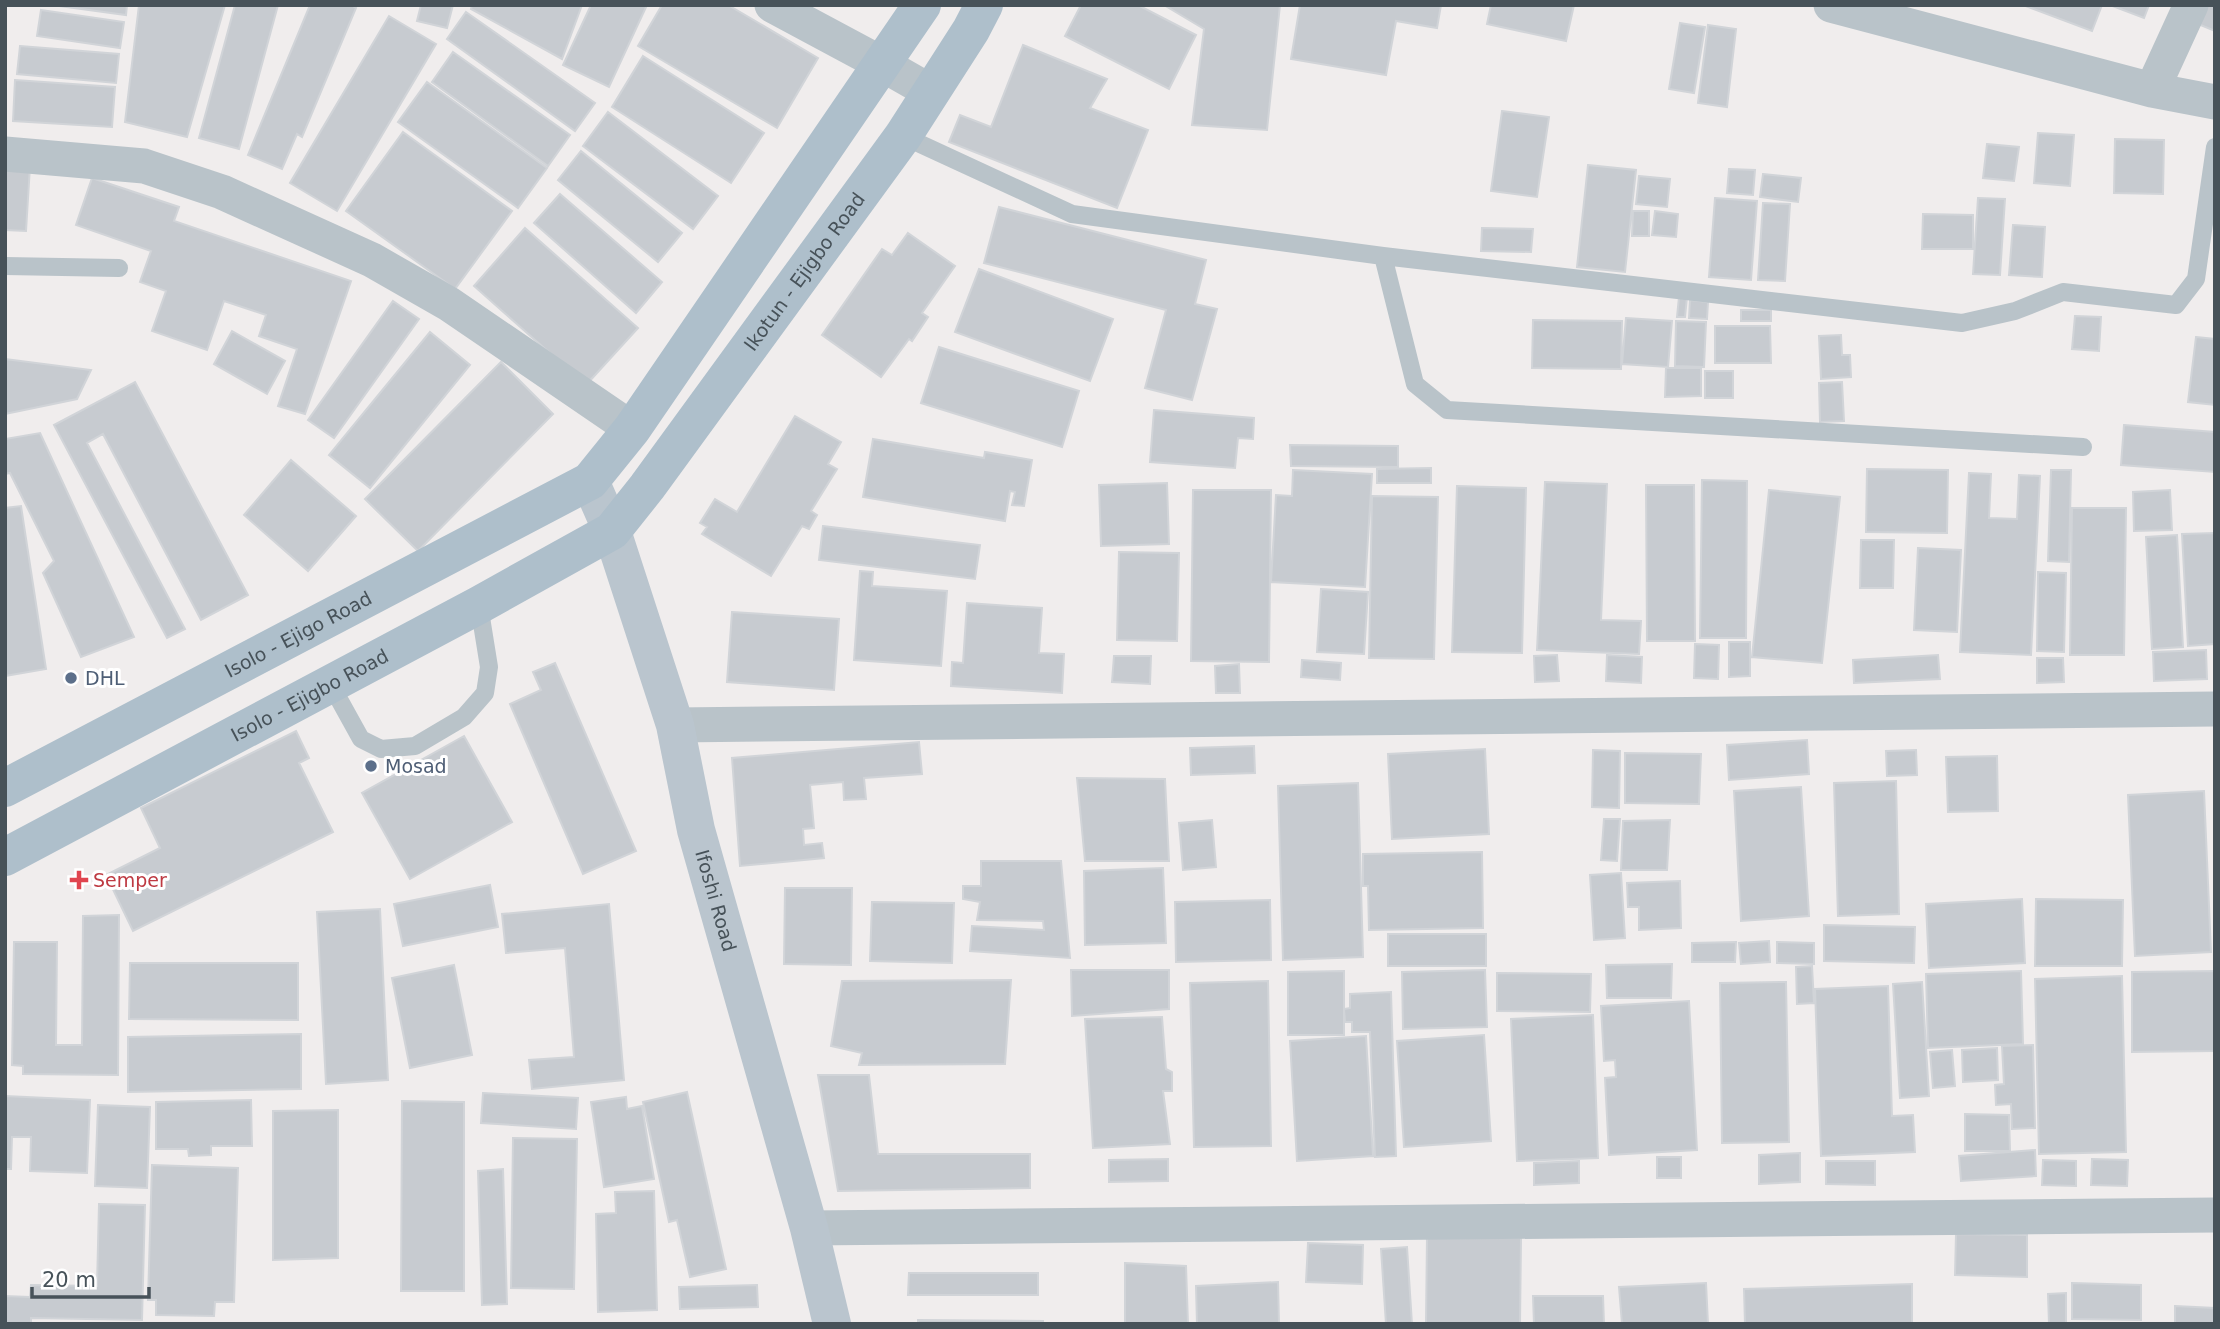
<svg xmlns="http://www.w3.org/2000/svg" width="2220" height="1329" font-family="'DejaVu Sans',sans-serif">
  <rect width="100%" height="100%" fill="#f0eded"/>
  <path fill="#c7cbd0" stroke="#d1d4d8" stroke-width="2" d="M52 5H127L126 15Z
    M139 5H225L187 137 125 122Z
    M235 5H278L239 149 199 138Z
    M310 5H351L356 8 302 137 297 134 282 169 248 155Z
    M421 5H453L447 28 417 21Z
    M472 5H582L562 59 471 9Z
    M591 5H647L609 87 563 65Z
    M662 5H728L818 58 777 128 638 46Z
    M1081 5H1138L1196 35 1169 89 1065 36Z
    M1164 5H1280L1267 130 1192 125 1204 29Z
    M1300 5H1441L1437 28 1396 21 1386 75 1291 59Z
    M1491 5H1574L1566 41 1487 24Z
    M2023 5H2102L2092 31Z
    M2110 5H2149L2144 18Z
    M2206 5H2215V31L2198 24Z
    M41 10 124 22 120 48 37 36Z
    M466 12 595 103 575 131 447 39Z
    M389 16 436 44 337 211 290 183Z
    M1680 23 1705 27 1694 93 1669 89Z
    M1708 25 1736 29 1727 107 1698 103Z
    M1023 45 1107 79 1090 108 1148 130 1117 208 949 142 960 115 991 127Z
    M20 46 119 54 116 83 17 74Z
    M453 52 570 135 548 166 432 82Z
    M643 56 764 133 731 183 612 107Z
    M15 80 115 87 112 127 13 121Z
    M427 82 547 168 518 208 398 122Z
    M1502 111 1549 117 1537 197 1491 191Z
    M608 112 718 196 693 229 583 146Z
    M403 132 512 211 455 289 346 211Z
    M2038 133 2074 135 2070 186 2034 183Z
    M2115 139 2164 140 2163 194 2114 193Z
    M1987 144 2019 147 2014 181 1983 178Z
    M581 151 682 233 658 262 558 180Z
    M5 165 30 166 26 231 5 230Z
    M1588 165 1636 170 1625 272 1577 267Z
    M1729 169 1755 170 1753 195 1727 193Z
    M1763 174 1801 178 1798 202 1760 197Z
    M1639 176 1670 179 1667 207 1636 204Z
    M92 178 179 207 174 221 351 281 305 414 278 406 297 349 259 336 266 315 224 301 207 350 152 331 166 291 140 282 151 251 76 225Z
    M560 194 662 282 636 313 534 223Z
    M1715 198 1757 201 1751 280 1709 277Z
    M1978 198 2005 199 2000 275 1973 274Z
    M1763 203 1790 204 1785 281 1758 280Z
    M999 207 1206 260 1195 304 1217 309 1192 400 1145 388 1166 310 984 263Z
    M1633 211H1649V236H1632Z
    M1655 211 1678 214 1676 237 1652 235Z
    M1923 214 1973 215V249H1922Z
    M2013 225 2045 227 2042 277 2009 275Z
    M525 228 638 328 586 385 474 286Z
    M1482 228 1533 229 1531 252 1481 251Z
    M908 233 955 266 922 313 928 317 912 341 909 339 881 377 822 335 882 249 892 255Z
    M979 269 1113 319 1090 381 955 332Z
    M1679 297H1687L1685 317H1677Z
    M1690 300 1708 302 1707 319 1689 318Z
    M393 301 419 319 334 438 308 420Z
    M1741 310H1771V321H1741Z
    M2075 316 2101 317 2099 351 2072 349Z
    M1626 318 1672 321 1668 367 1622 364Z
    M1533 320 1622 321 1621 369 1532 368Z
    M1676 321 1706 322 1704 367 1675 366Z
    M1715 326H1770L1771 363H1715Z
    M232 331 285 361 267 394 214 364Z
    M430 332 470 365 370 488 329 455Z
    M1841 335 1842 355H1850L1851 377 1821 379 1819 336Z
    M2196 337 2215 339V405L2188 402Z
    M939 347 1079 391 1062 447 921 403Z
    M5 359 91 370 77 399 5 414Z
    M501 362 553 414 418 551 365 499Z
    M1666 368H1701V396L1665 397Z
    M1705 371H1733V398H1705Z
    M135 382 248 595 201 620 103 434 87 443 185 629 167 638 54 425Z
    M1842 382 1844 421 1820 422 1819 383Z
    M1154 410 1254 418 1253 439 1238 438 1235 468 1150 462Z
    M795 416 841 442 828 464 837 469 811 511 817 515 809 529 802 526 771 576 702 534 707 527 700 523 715 499 737 512Z
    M2124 425 2215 432V472L2121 465Z
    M40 433 134 637 81 657 43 573 54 561 10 473 5 474V439Z
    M873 439 984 458 985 452 1032 460 1024 506 1012 505 1015 492 1010 491 1005 521 863 497Z
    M1290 445 1398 446V467L1291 466Z
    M291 460 356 516 308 571 244 515Z
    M1431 468V483H1377V469Z
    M1867 469 1948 470 1947 533 1866 532Z
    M1293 470 1372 474 1365 587 1271 582 1276 495 1292 496Z
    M2051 470H2071L2069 562 2048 561Z
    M1969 473 1991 474 1989 518 2017 519 2019 475 2040 476 2031 655 1960 652Z
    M1702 480 1747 481 1746 638H1700Z
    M1545 482 1607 484 1601 620 1641 621 1639 654 1537 650Z
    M1167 483 1169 544 1101 546 1099 485Z
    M1646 485H1694L1695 641H1647Z
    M1457 486 1526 488 1522 653 1452 652Z
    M1193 490H1271L1269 662 1191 661Z
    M1769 490 1840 497 1822 663 1752 657Z
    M2170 490 2172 530 2134 531 2133 492Z
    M1372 496 1438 497 1434 659 1369 658Z
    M21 506 46 669 5 676V508Z
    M2072 508H2126L2124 655H2070Z
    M823 526 980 545 975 579 819 560Z
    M2215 533V644L2188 646 2182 534Z
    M2177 535 2183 647 2152 649 2146 537Z
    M1861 540H1894L1893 588H1860Z
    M1918 548 1961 550 1957 632 1914 630Z
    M1119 552 1179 553 1177 641 1117 640Z
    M860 571 873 572 872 586 947 591 941 666 854 660Z
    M2038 572 2066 573 2064 652 2037 651Z
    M1321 589 1368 592 1364 654 1317 652Z
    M967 603 1042 608 1039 653 1064 654 1062 693 951 686 952 662 963 663Z
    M732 612 839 619 834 690 727 682Z
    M1729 642H1750V676L1729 677Z
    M1695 644 1719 645 1718 679 1694 678Z
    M2206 650 2207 679 2154 681 2153 652Z
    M1557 655 1559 681 1535 682 1534 656Z
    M1607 655 1642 657 1641 683 1606 681Z
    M1938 655 1940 679 1854 683 1853 660Z
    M1114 656H1151L1150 684 1112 682Z
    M2037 658H2063L2064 682 2037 683Z
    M1302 660 1341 663 1340 680 1301 677Z
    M555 663 636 851 583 874 510 704 541 690 533 672Z
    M1239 664 1240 693H1216L1215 666Z
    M296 731 309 758 299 763 333 832 133 931 106 875 160 848 141 808Z
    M464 736 512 822 410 879 362 793Z
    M1807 740 1809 774 1729 780 1727 745Z
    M919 742 922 774 864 778 866 799 844 800 843 782 810 785 814 828 803 829 804 845 822 843 824 858 740 866 732 758Z
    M1254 746 1255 773 1191 775 1190 748Z
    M1485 749 1489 834 1392 839 1388 754Z
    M1593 750 1620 751 1619 808 1592 807Z
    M1916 750 1917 775 1887 776 1886 751Z
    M1625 753 1701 754 1699 804 1625 803Z
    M1997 756 1998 811 1948 812 1946 757Z
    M1077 778 1165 779 1169 861H1085Z
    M1896 781 1899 914 1838 916 1834 783Z
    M1358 783 1363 957 1283 960 1278 786Z
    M1801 787 1809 916 1741 921 1734 791Z
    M2204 791 2211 952 2135 956 2128 795Z
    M1604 819H1620L1617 861 1601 860Z
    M1212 820 1216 867 1183 870 1179 823Z
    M1670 820 1667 870H1621L1623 821Z
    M1482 852 1483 928 1369 930 1368 886H1363V854Z
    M981 861H1061L1070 958 970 951 972 926 1044 930 1043 921 977 920 980 902 963 899V886H981Z
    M1163 868 1166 943 1085 945 1084 871Z
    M1621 873 1625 938 1594 940 1590 875Z
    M1680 881 1681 928 1639 930V907H1628L1627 883Z
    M490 885 498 927 403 946 394 904Z
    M785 888H852L851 965 784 964Z
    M2022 899 2025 963 1929 968 1926 904Z
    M2036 899 2123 900 2122 966H2035Z
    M1270 900 1271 960 1176 962 1175 902Z
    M872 902 954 903 952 963 870 961Z
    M609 904 624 1080 532 1089 529 1060 574 1057 565 948 506 953 502 914Z
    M380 909 388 1080 326 1084 317 912Z
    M119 915 118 1075 23 1074V1066L12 1065 14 942H57L56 1045H82L83 916Z
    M1824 925 1915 927 1914 963 1824 961Z
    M1388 934H1486V966H1388Z
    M1769 941 1770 962 1741 964 1739 943Z
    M1736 942 1735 962H1692V943Z
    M1777 942 1814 943V964L1777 963Z
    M130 963H298V1020L129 1019Z
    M1672 964 1671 998H1607L1606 965Z
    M454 965 472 1055 410 1068 392 978Z
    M1812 966 1814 1003 1797 1004 1796 967Z
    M1071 970H1169V1009L1072 1016Z
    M1485 970 1487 1027 1403 1029 1402 972Z
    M1344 971V1035H1288V972Z
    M2021 971 2023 1044 1928 1048 1926 974Z
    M2215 971V1051L2132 1052V972Z
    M1497 973 1591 974 1590 1012 1497 1011Z
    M2122 976 2126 1152 2039 1154 2035 979Z
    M1011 980 1005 1064 859 1065 862 1053 831 1046 842 981Z
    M1268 981 1271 1146 1194 1147 1190 983Z
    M1786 982 1789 1142 1722 1143 1720 983Z
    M1922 982 1929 1096 1900 1098 1893 984Z
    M1888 986 1892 1116 1913 1115 1915 1152 1821 1156 1815 989Z
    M1391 992 1396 1156 1375 1157 1370 1032H1352V1022H1345L1344 1009 1350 1008V994Z
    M1689 1001 1697 1150 1609 1155 1605 1078 1616 1077 1615 1060 1604 1061 1601 1006Z
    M1593 1015 1598 1158 1517 1161 1511 1019Z
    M1162 1017 1166 1069 1172 1072V1091H1163L1170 1144 1093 1148 1085 1019Z
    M301 1034V1089L128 1092V1037Z
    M1484 1035 1491 1141 1404 1147 1397 1041Z
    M1366 1036 1373 1156 1297 1161 1290 1041Z
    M2033 1045 2035 1128 2012 1129 2011 1104 1996 1105 1995 1085 2004 1084 2002 1046Z
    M1997 1048 1998 1080 1963 1082 1962 1050Z
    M1952 1050 1955 1086 1933 1088 1930 1052Z
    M818 1075H869L878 1154H1030V1188L838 1191Z
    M687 1092 726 1269 690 1277 677 1220 669 1222 643 1102Z
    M483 1093 578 1098 576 1129 481 1123Z
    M5 1096 90 1100 87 1173 30 1171 31 1137H12L11 1169H5Z
    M626 1097 627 1109 642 1106 654 1179 604 1187 591 1102Z
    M251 1100 252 1146H211V1155L189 1156 188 1149H156V1102Z
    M402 1101 464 1102V1291H401Z
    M98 1105 150 1107 147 1188 95 1186Z
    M338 1110V1258L273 1260V1111Z
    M1965 1114 2009 1115 2010 1151H1965Z
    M513 1138 577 1139 574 1289 511 1288Z
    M2035 1150 2036 1176 1961 1181 1959 1156Z
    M1800 1153V1182L1759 1184V1155Z
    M1657 1157H1681V1178H1657Z
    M1168 1159V1181L1109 1182V1160Z
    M2092 1159 2128 1160 2127 1186 2091 1185Z
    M2043 1160 2076 1161V1186L2042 1185Z
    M1579 1161V1183L1534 1185V1163Z
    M1826 1161H1875V1185L1826 1184Z
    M152 1165 238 1168 234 1302H215L214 1316 156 1315V1300H148Z
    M503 1169 507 1304 482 1305 478 1171Z
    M654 1191 657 1310 598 1312 596 1214 616 1213 615 1192Z
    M99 1204 145 1205 142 1320 31 1318V1324H5V1296L30 1297 31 1285 97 1286Z
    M1956 1234 2027 1235V1277L1955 1275Z
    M1427 1237 1521 1238 1520 1324H1426Z
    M1308 1243 1363 1245 1362 1284 1306 1282Z
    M1407 1247 1412 1324H1386L1381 1249Z
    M1125 1263 1186 1266 1188 1324H1125Z
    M909 1273H1038V1295H908Z
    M1278 1282 1279 1324H1197L1196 1286Z
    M1706 1283 1708 1324H1622L1619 1287Z
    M2072 1283 2141 1285V1320L2072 1319Z
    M1912 1284V1324H1745L1744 1289Z
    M757 1285 758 1307 680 1309 679 1287Z
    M2066 1293V1324H2049L2048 1294Z
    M1533 1296H1603L1604 1324H1534Z
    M2175 1306 2215 1308V1324H2175Z
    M918 1320 1043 1321V1324H918Z"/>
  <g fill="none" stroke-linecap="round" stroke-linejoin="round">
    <path stroke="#b9c3c9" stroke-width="18" d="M903 136 1072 214 1383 256 1962 323 2015 311 2063 292 2176 305 2196 279 2215 147
      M1383 256 1415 384 1447 410 2083 447
      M5 266 119 268
      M330 683 361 739 381 749 415 746 464 717 485 693 489 667 479 605"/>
    <path stroke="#b9c3c9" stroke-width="35" d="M772 5 882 64 931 92
      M1831 5 2152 90 2215 102
      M2152 90 2191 5
      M5 154 144 166 222 192 372 260 449 304 632 429
      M675 725 2215 709
      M809 1228 2215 1215"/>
    <path stroke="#bac5ce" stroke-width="38" id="s1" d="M590 481 612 531 675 725 696 830 809 1228 832 1324"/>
    <g stroke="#aebfcb" stroke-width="38">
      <path id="s2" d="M5 788 590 481 632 429 922 5"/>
      <path id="s3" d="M5 857 479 605 612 531 647 487 903 136 971 30 984 5"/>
    </g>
  </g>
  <g fill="#5c6f8a" stroke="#fff" stroke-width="2.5">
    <circle cx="71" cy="678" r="7"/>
    <circle cx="371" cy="766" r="7"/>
  </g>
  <path fill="#e0444e" stroke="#fff" stroke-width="2.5" d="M75.5 869.5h7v7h7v7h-7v7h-7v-7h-7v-7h7z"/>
  <g text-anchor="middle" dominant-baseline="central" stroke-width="6" stroke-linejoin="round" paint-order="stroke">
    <g font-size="19" fill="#475259" stroke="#fff">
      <text stroke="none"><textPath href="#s3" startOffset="1012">Ikotun - Ejigbo Road</textPath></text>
      <text stroke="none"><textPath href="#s2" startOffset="331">Isolo - Ejigo Road</textPath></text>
      <text stroke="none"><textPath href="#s3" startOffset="345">Isolo - Ejigbo Road</textPath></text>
      <text stroke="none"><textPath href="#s1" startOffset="439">Ifoshi Road</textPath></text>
    </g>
    <g font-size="19" fill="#4e5e75" stroke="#fff" text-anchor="start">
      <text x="85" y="678">DHL</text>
      <text x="385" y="766">Mosad</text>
    </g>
    <g font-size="19" fill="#be3a42" stroke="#fff" text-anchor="start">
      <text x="93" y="880">Semper</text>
    </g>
  </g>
  <rect width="2220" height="1329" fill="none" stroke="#475259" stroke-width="14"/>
  <path d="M32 1287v10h117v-10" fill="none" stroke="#475259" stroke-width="3.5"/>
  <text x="42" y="1287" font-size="21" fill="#475259" stroke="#ffffff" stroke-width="5" paint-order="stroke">20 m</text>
</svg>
